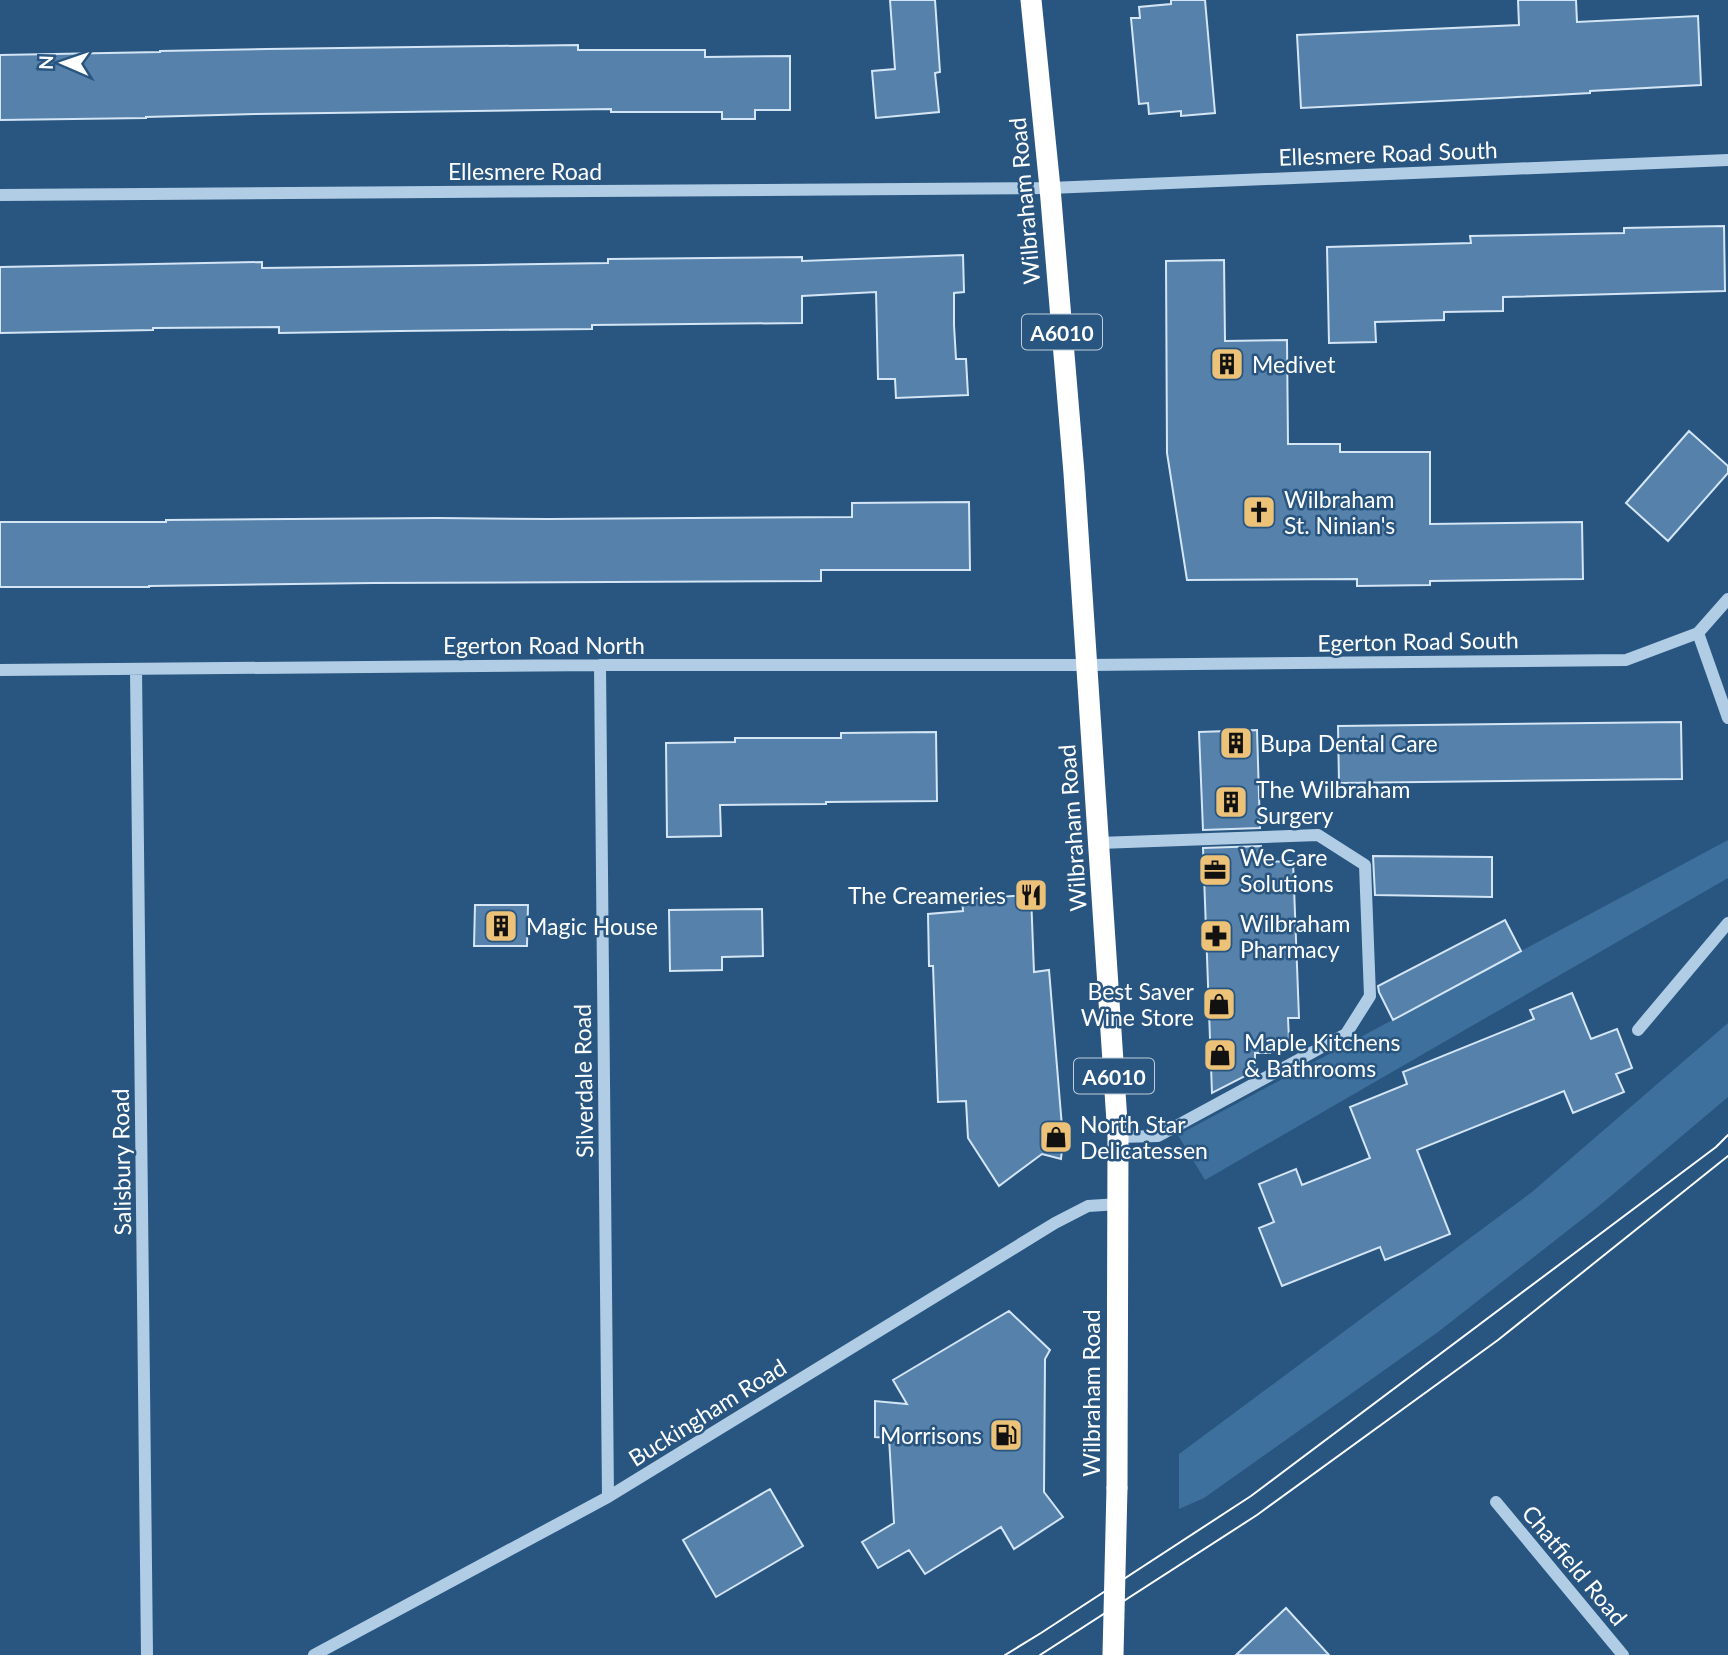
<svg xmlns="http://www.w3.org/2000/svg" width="1728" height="1655" font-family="Lato,sans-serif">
  <rect width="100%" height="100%" fill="#295680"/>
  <path fill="#3e709d" d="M1728 840V878L1205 1180 1178 1135Z
    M1728 1023V1097L1599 1206 1438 1332 1204 1498 1179 1509V1454L1532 1192Z"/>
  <path fill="#5681aa" stroke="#d4e5f5" stroke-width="2" d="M890 0H935L940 72 935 73 939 112 876 118 872 71 895 69Z
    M1171 0H1205L1215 113 1181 116V111L1149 114 1148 103 1139 104 1131 18H1140L1139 7 1171 4Z
    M1518 0H1576L1577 22 1698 16 1701 85 1590 91V93L1500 98 1301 108 1297 35 1519 25Z
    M578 45V50H705V57L790 56V110H755V119H722V112H611V109L255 114 146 117V118L0 120V55L160 52V51L267 49Z
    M1724 226 1725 291 1503 297V311L1444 312V320L1375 322 1376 342 1329 343 1327 247 1471 243 1470 236 1624 233V228Z
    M963 255 964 292 954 293V325L956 359H966L968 395 896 398 895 379H878L876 292 802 296V323L592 325V329L400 331 279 333V327L153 328V330L0 333V267L262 262V268L484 265 608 263V259L802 257V261Z
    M1224 260 1225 341 1287 340 1288 444H1340V452H1430V524L1582 522 1583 579 1430 581V585L1357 586V579L1187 580 1167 453 1166 261Z
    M1689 431 1728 466V473L1668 541 1626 503Z
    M969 502 970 570H821V581L373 583 149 586V587H0V522H166V520L438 518 549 519 852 517V503Z
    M1681 722 1682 779 1339 783 1338 726Z
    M1257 730 1260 828 1203 830 1199 732Z
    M936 732 937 801 826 802V804L720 805 721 836 667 837 666 743 735 742V738H841V733Z
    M1261 846 1264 862 1293 861 1299 1018H1288L1289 1040 1270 1041V1053H1255V1071L1212 1093 1203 848Z
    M1373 856 1492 857V897L1375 895Z
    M1031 895 1034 972 1049 970 1063 1139 1061 1159 1042 1154 999 1186 968 1138 966 1101 938 1102 933 966H929L928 914 963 911 962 899Z
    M475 905H528L527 946H474Z
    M762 909 763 956 722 957V970L670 971 669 910Z
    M1505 920 1521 951 1393 1020 1379 992 1378 986Z
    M1572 993 1591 1039 1617 1029 1632 1068 1616 1074 1624 1092 1573 1113 1564 1091 1417 1150 1450 1234 1385 1260 1380 1247 1282 1286 1259 1228 1274 1222 1259 1184 1296 1169 1302 1185 1370 1158 1350 1107 1407 1084 1403 1072 1534 1019 1530 1010Z
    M1009 1311 1050 1350 1045 1359 1044 1492 1063 1517 1014 1549 1001 1527 925 1574 909 1550 878 1568 862 1542 894 1523 889 1438 875 1437V1401L907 1404 893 1380Z
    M770 1489 803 1546 716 1597 683 1540Z
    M1286 1608 1329 1655H1236Z"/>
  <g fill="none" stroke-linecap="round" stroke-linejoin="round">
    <path stroke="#b1cde5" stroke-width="12" d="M0 195 1050 188 1728 160
      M1698 633 1728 718
      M600 665 608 1497
      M136 669 147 1655
      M0 670 600 665H1087L1626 660 1698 633 1728 599
      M1099 843 1318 835 1365 865 1370 996 1346 1034 1158 1136 1118 1137
      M1638 1030 1728 923
      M1496 1502 1623 1655
      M314 1655 608 1497 1055 1223 1088 1206 1119 1204"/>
    <path stroke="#fff" stroke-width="21" d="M1031 0 1050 188 1074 473 1118 1137 1117 1488"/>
    <path stroke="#fff" stroke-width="2" d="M1005 1655 1041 1633 1251 1496 1716 1147 1728 1135
      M1040 1655 1257 1515 1498 1340 1728 1156"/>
    <path stroke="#fff" stroke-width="21" d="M1113 1655 1117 1488"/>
  </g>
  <defs>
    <symbol id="building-square" viewBox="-11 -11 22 22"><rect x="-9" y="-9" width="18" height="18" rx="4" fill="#ecc278" stroke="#295680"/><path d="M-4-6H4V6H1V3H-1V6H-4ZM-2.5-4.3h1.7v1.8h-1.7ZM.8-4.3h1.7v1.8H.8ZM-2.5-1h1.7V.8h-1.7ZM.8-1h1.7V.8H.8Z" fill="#111"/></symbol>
    <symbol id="church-square" viewBox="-11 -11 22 22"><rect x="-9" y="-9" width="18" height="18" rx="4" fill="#ecc278" stroke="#295680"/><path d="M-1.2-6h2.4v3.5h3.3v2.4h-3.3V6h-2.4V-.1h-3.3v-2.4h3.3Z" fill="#111"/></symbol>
    <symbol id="office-square" viewBox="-11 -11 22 22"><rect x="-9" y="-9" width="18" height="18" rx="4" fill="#ecc278" stroke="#295680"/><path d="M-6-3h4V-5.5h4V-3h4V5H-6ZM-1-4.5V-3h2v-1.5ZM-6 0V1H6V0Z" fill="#111"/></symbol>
    <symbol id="restaurant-square" viewBox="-11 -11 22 22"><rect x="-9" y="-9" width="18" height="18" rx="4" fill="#ecc278" stroke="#295680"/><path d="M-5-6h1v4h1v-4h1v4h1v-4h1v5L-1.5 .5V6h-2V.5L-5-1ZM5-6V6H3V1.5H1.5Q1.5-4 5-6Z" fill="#111"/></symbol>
    <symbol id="pharmacy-square" viewBox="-11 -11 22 22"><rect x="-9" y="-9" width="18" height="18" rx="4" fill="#ecc278" stroke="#295680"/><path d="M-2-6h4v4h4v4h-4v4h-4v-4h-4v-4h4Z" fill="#111"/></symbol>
    <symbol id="shop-square" viewBox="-11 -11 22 22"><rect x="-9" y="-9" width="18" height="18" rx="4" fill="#ecc278" stroke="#295680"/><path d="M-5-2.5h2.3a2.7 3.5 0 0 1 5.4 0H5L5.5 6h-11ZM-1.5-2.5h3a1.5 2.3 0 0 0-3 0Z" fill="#111"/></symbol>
    <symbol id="fuel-square" viewBox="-11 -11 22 22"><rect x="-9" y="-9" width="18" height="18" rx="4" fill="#ecc278" stroke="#295680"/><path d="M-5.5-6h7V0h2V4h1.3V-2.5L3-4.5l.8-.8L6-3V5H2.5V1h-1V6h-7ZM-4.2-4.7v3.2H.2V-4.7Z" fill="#111"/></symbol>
  </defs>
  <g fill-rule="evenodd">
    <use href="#building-square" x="1208" y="345" width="38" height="38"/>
    <use href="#church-square" x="1240" y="493" width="38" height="38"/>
    <use href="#building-square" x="1217" y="724" width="38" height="38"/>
    <use href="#building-square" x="1212" y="783" width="38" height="38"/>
    <use href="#office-square" x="1196" y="851" width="38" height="38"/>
    <use href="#restaurant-square" x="1012" y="876" width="38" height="38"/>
    <use href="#building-square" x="482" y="907" width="38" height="38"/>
    <use href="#pharmacy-square" x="1197" y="917" width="38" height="38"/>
    <use href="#shop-square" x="1200" y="985" width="38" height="38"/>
    <use href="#shop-square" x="1201" y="1036" width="38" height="38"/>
    <use href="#shop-square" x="1037" y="1118" width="38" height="38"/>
    <use href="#fuel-square" x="987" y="1416" width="38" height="38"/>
  </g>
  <g text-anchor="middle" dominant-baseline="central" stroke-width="5" stroke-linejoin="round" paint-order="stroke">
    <g fill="#295680" stroke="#bfccd9" stroke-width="2">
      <rect x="1022" y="314.5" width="80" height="35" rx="5"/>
      <rect x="1074" y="1058.5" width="80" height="35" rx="5"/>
    </g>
    <g font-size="21" font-weight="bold" fill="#fff">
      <text x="1062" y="332">A6010</text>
      <text x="1114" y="1076">A6010</text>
    </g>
    <g font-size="23" fill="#fff" stroke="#295680">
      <text transform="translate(1388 153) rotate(-2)">Ellesmere Road South</text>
      <text x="525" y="171">Ellesmere Road</text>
      <text transform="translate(1024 201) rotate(-95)">Wilbraham Road</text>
      <text transform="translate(1418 641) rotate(-1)">Egerton Road South</text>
      <text x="544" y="645">Egerton Road North</text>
      <text transform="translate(1072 828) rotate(-94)">Wilbraham Road</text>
      <text transform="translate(583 1081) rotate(-91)">Silverdale Road</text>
      <text transform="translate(121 1162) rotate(-91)">Salisbury Road</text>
      <text transform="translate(1091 1393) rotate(-90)">Wilbraham Road</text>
      <text transform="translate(707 1412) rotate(-32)">Buckingham Road</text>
      <text transform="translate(1575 1565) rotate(50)">Chatfield Road</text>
    </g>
    <g font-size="23" fill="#fff" stroke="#295680" text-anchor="start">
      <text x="1252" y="364">Medivet</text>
      <text x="1284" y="499">Wilbraham<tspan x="1284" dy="26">St. Ninian's</tspan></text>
      <text x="1260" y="743">Bupa Dental Care</text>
      <text x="1256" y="789">The Wilbraham<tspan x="1256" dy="26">Surgery</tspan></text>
      <text x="1240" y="857">We Care<tspan x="1240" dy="26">Solutions</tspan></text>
      <text x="1006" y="895" text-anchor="end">The Creameries</text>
      <text x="1240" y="923">Wilbraham<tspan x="1240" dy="26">Pharmacy</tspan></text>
      <text x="526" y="926">Magic House</text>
      <text x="1194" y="991" text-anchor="end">Best Saver<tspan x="1194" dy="26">Wine Store</tspan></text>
      <text x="1244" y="1042">Maple Kitchens<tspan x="1244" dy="26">&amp; Bathrooms</tspan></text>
      <text x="1080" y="1124">North Star<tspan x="1080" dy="26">Delicatessen</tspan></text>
      <text x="982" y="1435" text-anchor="end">Morrisons</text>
    </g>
  </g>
  <g transform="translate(63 63) rotate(272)" stroke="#295680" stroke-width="5" paint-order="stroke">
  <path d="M0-5L12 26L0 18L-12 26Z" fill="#ffffff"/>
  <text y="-10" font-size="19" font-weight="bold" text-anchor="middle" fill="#ffffff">N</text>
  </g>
</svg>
